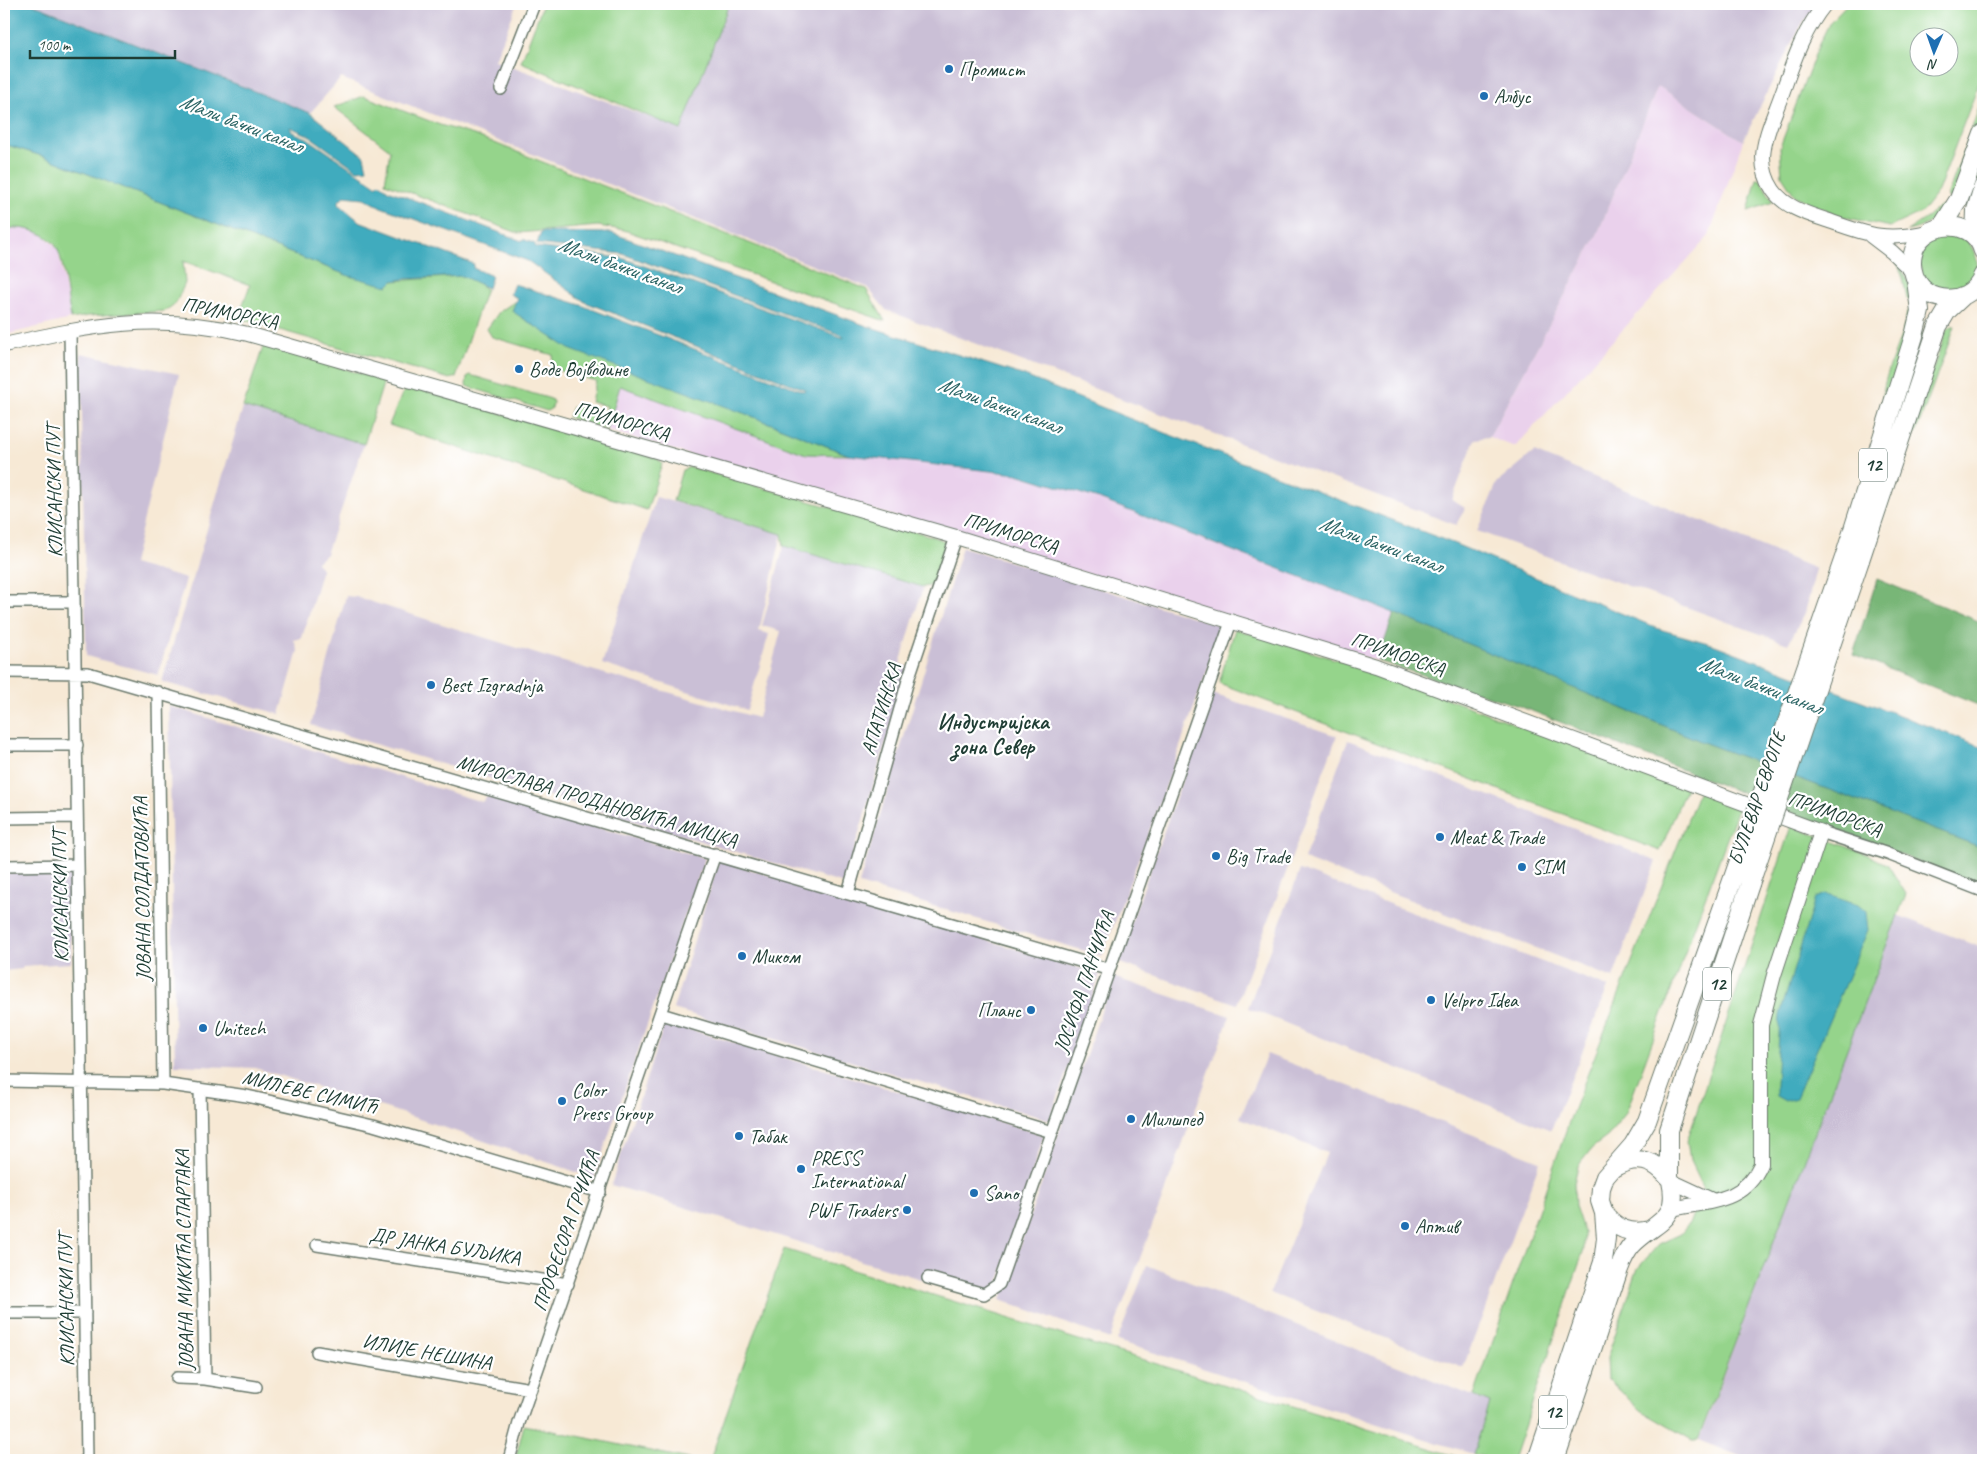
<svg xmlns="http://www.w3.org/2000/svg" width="1987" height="1464" font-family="Caveat,sans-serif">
  <rect width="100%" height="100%" fill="#fff"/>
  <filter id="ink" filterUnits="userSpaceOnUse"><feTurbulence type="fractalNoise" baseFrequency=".02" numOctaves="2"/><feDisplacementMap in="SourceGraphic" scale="10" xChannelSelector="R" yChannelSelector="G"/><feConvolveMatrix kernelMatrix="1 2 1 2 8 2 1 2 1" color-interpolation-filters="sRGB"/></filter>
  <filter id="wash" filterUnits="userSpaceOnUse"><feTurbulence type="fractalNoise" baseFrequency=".0096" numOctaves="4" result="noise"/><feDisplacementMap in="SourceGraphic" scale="20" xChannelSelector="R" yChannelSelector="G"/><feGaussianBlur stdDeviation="1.12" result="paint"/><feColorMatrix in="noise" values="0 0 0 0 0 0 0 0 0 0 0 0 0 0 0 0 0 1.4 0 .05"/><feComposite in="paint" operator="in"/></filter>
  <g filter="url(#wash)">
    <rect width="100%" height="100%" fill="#f7e9d5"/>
    <path fill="#ead1ec" d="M1658 86 1743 141 1709 236 1515 447 1489 437 1597 235Z
      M11 227 29 229 44 235 58 249 71 319 4 335V229Z
      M620 386 806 454 849 455 1017 474 1099 499 1394 613 1378 661 607 430Z"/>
    <path fill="#cabfd6" d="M32 4H517L495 60 681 129 729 4H1819L1803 22 1793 40 1743 141 1658 86 1597 235 1489 437 1475 439 1452 500 1465 508 1456 525 886 310 867 287 341 78 310 113Z
      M81 353 179 374 133 564 186 579 158 675 86 656Z
      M243 407 364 444 326 554 316 563 322 569 302 638 294 640 298 651 280 714 162 682Z
      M1534 452 1816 569 1805 613 1788 644 1477 531 1497 483Z
      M656 497 782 534 759 631 769 634 747 710 602 664Z
      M784 546 923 587 900 664 908 667 844 884 311 725 346 596 356 597 543 656 758 718 781 631 762 626Z
      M962 547 1223 626 1162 797 1102 956 859 884Z
      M1213 694 1337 736 1237 1004 1117 962Z
      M169 706 482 802 487 796 705 858 594 1178 392 1110 255 1068 175 1065Z
      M1348 740 1656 861 1613 978 1304 859Z
      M719 860 1100 974 1050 1120 673 1009Z
      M1300 870 1608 987 1551 1130 1248 1008Z
      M71 871V963L23 966 22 969 4 971V873Z
      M1897 915 1983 948V1460H1750L1699 1440Z
      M1113 977 1230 1016 1110 1339 1001 1300Z
      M665 1022 1044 1135 993 1301 611 1185Z
      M1267 1054 1540 1161 1463 1368 1270 1293 1327 1153 1240 1118Z
      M1147 1265 1490 1403 1473 1454 1117 1341Z"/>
    <path fill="#95d48b" stroke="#5a8860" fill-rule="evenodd" d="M543 4H729L681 130 521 62Z
      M1847 4H1983V73L1938 191 1922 212 1890 227 1840 216 1795 196 1782 176 1780 147 1819 44 1830 22ZM1920 38H1950V68H1920Z
      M364 96 440 125 474 135 866 289 885 321 624 230 598 226 518 233 385 183 390 150 334 107Z
      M1983 97V111L1952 198 1947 197Z
      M4 144 42 156 349 276 393 281 462 276 472 279 486 289 456 377 450 379 238 318 250 285 183 261 185 283 176 303 165 311 88 316 71 319C68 303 64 264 58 250 50 232 22 225 4 229Z
      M1983 150V169L1972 206 1964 204Z
      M1757 179H1760L1773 202 1748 211Z
      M1939 206 1947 207C1935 220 1924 228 1907 231L1928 217Z
      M1948 232 1967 239C1982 264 1981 270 1959 290H1936L1922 276 1919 256 1930 239Z
      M1897 262C1906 275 1911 287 1913 303L1907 299 1903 278Z
      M517 300 512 311 754 417 849 455 806 454 620 386 607 430 568 417 572 407 576 406 605 413 607 406 591 402 596 381 550 368 553 355 492 337 487 329 499 312Z
      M1912 311 1913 312 1884 407C1877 384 1904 339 1907 312Z
      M1952 326H1955L1916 432 1914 435 1908 438 1947 329Z
      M264 344 384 381 364 444 243 407Z
      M470 375 551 399 553 402 552 408 547 411 466 386 467 377Z
      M410 387 658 459 662 464 647 510 389 425 402 394Z
      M690 467 931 536 947 542 934 585 923 587 784 546 782 534 673 501 682 470Z
      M1235 629 1371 670 1686 788 1660 851 1219 683Z
      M1699 791 1739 806 1626 1113 1608 1136 1592 1148 1578 1166 1574 1183 1575 1206 1584 1233V1249L1513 1460H1497L1473 1454 1490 1403 1474 1396 1570 1119Z
      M1791 826 1864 853 1888 865 1906 894 1698 1440H1692L1640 1410 1608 1379 1607 1358 1638 1268 1659 1244 1681 1234 1690 1222 1703 1187 1690 1160 1687 1141Z
      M784 1249 1468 1460H710Z
      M524 1425 694 1460H515Z"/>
    <path fill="#78b677" stroke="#4c7a56" d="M1877 579 1983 623V707L1853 655Z
      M1394 613 1703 742 1983 848V887L1519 706 1378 661Z"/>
    <path fill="#3fabbe" stroke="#2f7479" d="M4 4H32L310 113 364 156 367 169 357 170 308 135 290 127 292 132 307 138 377 186 379 183 388 190 522 241 523 239 535 244V247L622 258 844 338V336L623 254 537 244 541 232 612 233 867 326 1022 375 1173 436 1455 544 1659 629 1715 645 1983 747V848L1703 742 1394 613 1099 499 1017 474 849 455 754 417 569 349 512 311 517 298 510 294 514 284 581 305 803 391 806 390 585 302 528 261 381 207 364 198 344 196 339 201V204L359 221 474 264 473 268 492 276 488 288 462 276 404 279 393 281 388 286 349 276 42 156 4 144Z
      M1825 894 1858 905 1866 912 1868 930 1796 1098 1785 1101 1776 1096V1085L1780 1015 1815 898Z"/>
  </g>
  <g filter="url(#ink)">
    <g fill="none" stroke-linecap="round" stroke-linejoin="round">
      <defs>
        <path id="minor" d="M501 89 534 4
          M70 330 87 1460
          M4 602H74
          M4 672 88 673 1107 969
          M158 692 163 1084
          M4 745H77
          M4 818 77 817
          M1821 832 1888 854 1983 891
          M4 866 78 865
          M848 893 909 677 956 537
          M661 1014 1052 1132
          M4 1081 163 1084 247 1096 373 1125 600 1192
          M200 1089 205 1379 256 1387
          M317 1245 568 1284
          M928 1278 984 1294 999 1284 1231 622
          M4 1313H85
          M317 1352 531 1389
          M177 1378 205 1379
          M509 1460 519 1423 715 854"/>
        <path id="tertiary" d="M1825 4C1802 32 1792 66 1780 99 1773 118 1764 137 1763 157 1763 168 1767 181 1773 190 1786 209 1812 215 1832 222 1871 236 1887 241 1928 232
          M1871 236 1892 252 1914 273
          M4 345C94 325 155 312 248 334L956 537 1376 666 1821 832 1774 975 1761 1025V1164C1744 1203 1709 1201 1672 1209
          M1671 1181 1712 1200"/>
        <path id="primary" d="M1942 226 1959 199 1983 134
          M1975 237 1976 210 1983 187
          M1983 251C1972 212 1911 222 1912 263 1913 304 1968 312 1983 275
          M1845 555 1914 336 1920 311 1916 280
          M1860 560 1938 326 1947 311 1962 297
          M1615 1167C1636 1155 1654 1159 1669 1178
          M1669 1178V1130L1750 884
          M1604 1213C1616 1229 1630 1235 1650 1230
          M1537 1460 1603 1262 1606 1238 1604 1213 1600 1201 1601 1188 1605 1177 1633 1145 1647 1121 1733 878
          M1555 1460 1619 1269C1622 1261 1626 1252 1632 1245 1655 1221 1680 1222 1671 1181"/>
      </defs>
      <use href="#minor" stroke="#6b796c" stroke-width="14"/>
      <use href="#tertiary" stroke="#6b796c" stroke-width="16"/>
      <use href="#primary" stroke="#6b796c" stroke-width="20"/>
      <use href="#minor" stroke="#fff" stroke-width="11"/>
      <use href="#tertiary" stroke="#fff" stroke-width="14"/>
      <use href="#primary" stroke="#fff" stroke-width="18"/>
      <defs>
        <path id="primary-bridge" d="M1733 878 1845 555
          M1750 884 1860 560"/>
      </defs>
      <use href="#primary-bridge" stroke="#6b796c" stroke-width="20" stroke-linecap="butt"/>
      <use href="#primary-bridge" stroke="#fff" stroke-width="18"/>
    </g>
  </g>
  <g fill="#1f6fb2" stroke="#fff" stroke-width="2">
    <circle cx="949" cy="69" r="5"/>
    <circle cx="1484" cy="96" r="5"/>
    <circle cx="519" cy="369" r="5"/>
    <circle cx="431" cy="685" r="5"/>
    <circle cx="1440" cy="837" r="5"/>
    <circle cx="1216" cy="856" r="5"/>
    <circle cx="1522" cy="867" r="5"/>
    <circle cx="742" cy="956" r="5"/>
    <circle cx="1431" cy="1000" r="5"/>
    <circle cx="1031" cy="1010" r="5"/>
    <circle cx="203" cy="1028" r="5"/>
    <circle cx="562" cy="1101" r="5"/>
    <circle cx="1131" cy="1119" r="5"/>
    <circle cx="739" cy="1136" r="5"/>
    <circle cx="801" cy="1169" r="5"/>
    <circle cx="974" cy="1193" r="5"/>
    <circle cx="907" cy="1210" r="5"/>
    <circle cx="1405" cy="1226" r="5"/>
  </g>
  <g text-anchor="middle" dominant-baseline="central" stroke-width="4.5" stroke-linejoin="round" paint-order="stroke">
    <g fill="#fff" stroke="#627771" stroke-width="1">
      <rect x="1859" y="448.5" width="28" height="33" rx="4"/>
      <rect x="1703" y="967.5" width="28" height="33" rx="4"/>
      <rect x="1539" y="1395.5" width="28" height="33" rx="4"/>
    </g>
    <g font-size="19" font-weight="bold" fill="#1f3d34">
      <text x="1873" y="465">12</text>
      <text x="1717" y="984">12</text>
      <text x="1553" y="1412">12</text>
    </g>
    <g font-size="20" fill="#1f3d34" stroke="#fff" text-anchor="start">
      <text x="959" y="69">Промист</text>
      <text x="1494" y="96">Албус</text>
      <text x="529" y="369">Воде Војводине</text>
      <text x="441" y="685">Best Izgradnja</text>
      <text x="1450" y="837">Meat &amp; Trade</text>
      <text x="1226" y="856">Big Trade</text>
      <text x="1532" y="867">SIM</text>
      <text x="752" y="956">Миком</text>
      <text x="1441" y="1000">Velpro Idea</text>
      <text x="1021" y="1010" text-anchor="end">Планс</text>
      <text x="213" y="1028">Unitech</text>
      <text x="572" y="1090">Color<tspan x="572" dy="23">Press Group</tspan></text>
      <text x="1141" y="1119">Милшпед</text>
      <text x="749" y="1136">Табак</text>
      <text x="811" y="1158">PRESS<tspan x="811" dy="23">International</tspan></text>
      <text x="984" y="1193">Sano</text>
      <text x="897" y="1210" text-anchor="end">PWF Traders</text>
      <text x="1415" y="1226">Аптив</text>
    </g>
    <g font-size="20" fill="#1f3d34" stroke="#fff">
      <text transform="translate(230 313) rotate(11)">ПРИМОРСКА</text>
      <text transform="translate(622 421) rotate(16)">ПРИМОРСКА</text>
      <text transform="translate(54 491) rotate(-91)">КЛИСАНСКИ ПУТ</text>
      <text transform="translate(1011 533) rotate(17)">ПРИМОРСКА</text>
      <text transform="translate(1398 654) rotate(19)">ПРИМОРСКА</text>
      <text transform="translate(881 709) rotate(-73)">АПАТИНСКА</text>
      <text transform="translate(1757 798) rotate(-71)">БУЛЕВАР ЕВРОПЕ</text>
      <text transform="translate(597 801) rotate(16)">МИРОСЛАВА ПРОДАНОВИЋА МИЦКА</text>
      <text transform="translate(1835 814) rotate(20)">ПРИМОРСКА</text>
      <text transform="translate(142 889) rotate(-91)">ЈОВАНА СОЛДАТОВИЋА</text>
      <text transform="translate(60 896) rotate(-91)">КЛИСАНСКИ ПУТ</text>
      <text transform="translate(1084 982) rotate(-71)">ЈОСИФА ПАНЧИЋА</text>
      <text transform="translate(310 1092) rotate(13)">МИЛЕВЕ СИМИЋ</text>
      <text transform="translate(566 1231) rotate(-71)">ПРОФЕСОРА ГРЧИЋА</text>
      <text transform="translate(445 1246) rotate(9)">ДР ЈАНКА БУЉИКА</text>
      <text transform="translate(184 1260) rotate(-91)">ЈОВАНА МИКИЋА СПАРТАКА</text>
      <text transform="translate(66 1300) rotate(-91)">КЛИСАНСКИ ПУТ</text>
      <text transform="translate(427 1352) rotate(10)">ИЛИЈЕ НЕШИНА</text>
    </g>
    <g font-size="21" font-style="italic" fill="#2a6464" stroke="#fff">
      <text transform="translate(241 123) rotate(21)">Мали бачки канал</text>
      <text transform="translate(620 265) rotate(20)">Мали бачки канал</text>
      <text transform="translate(1000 405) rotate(20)">Мали бачки канал</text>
      <text transform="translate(1381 544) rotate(20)">Мали бачки канал</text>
      <text transform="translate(1761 685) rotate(21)">Мали бачки канал</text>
    </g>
    <g font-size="22" font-weight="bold" fill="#1f3d34" stroke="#fff">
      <text x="993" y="722">Индустријска<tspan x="993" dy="25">зона Север</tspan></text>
    </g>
  </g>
  <rect width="1987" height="1464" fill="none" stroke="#fff" stroke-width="20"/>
  <g transform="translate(1934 52) rotate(182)"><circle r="24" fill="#ffffff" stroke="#a5b1ae"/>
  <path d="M0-4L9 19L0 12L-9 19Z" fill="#1f6fb2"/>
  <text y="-8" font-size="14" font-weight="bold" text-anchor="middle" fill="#1f3d34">N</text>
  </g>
  <path d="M30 50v8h145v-8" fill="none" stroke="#1f3d34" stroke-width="2.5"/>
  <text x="38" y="50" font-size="15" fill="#1f3d34" stroke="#ffffff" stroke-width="4" paint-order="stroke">100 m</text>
</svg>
